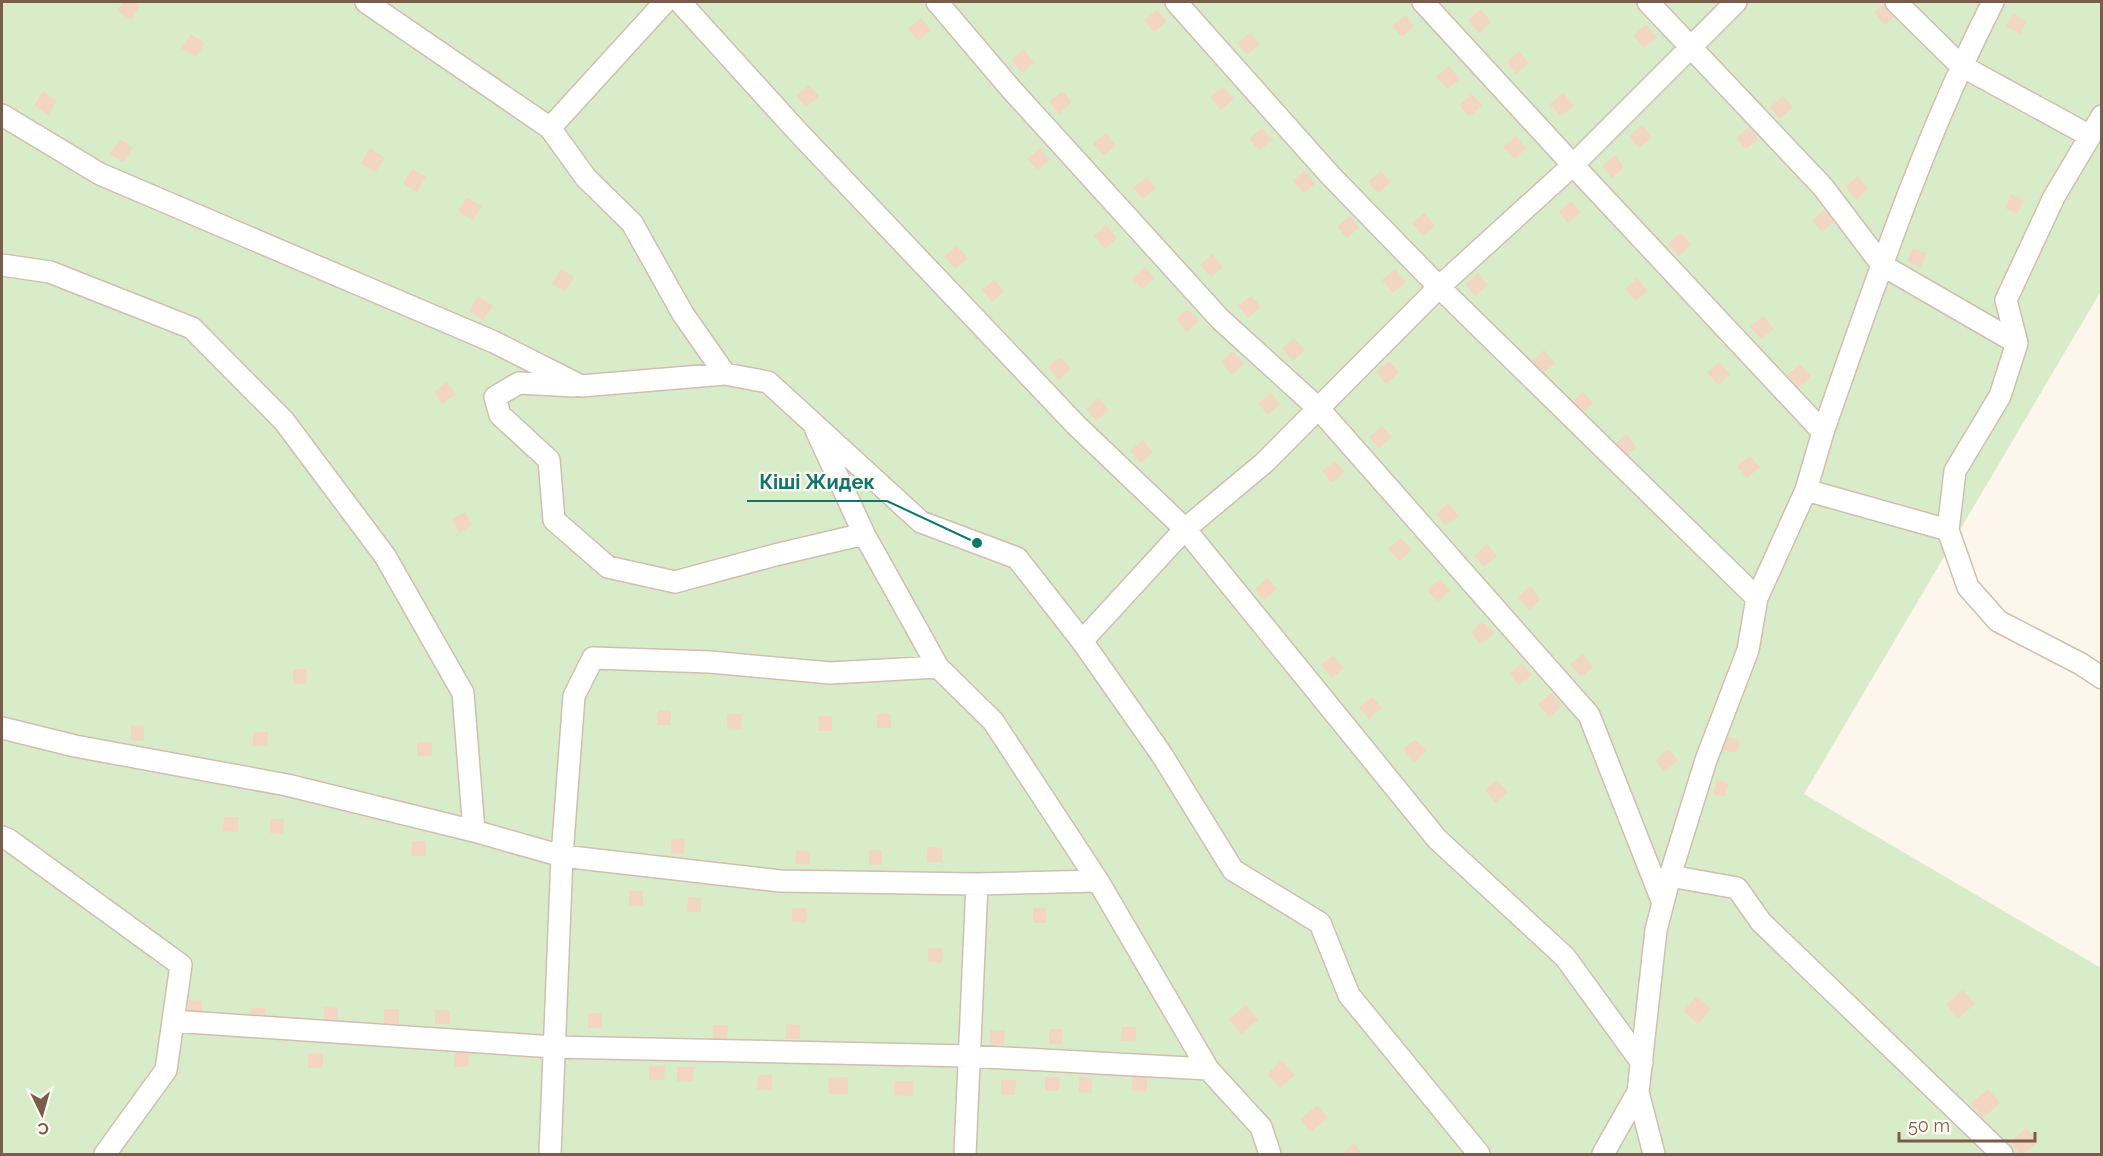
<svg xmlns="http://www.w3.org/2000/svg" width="2103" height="1156" font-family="Raleway,sans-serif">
  <rect width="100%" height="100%" fill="#fdf6ec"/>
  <path fill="#d8ecc9" d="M2 2H2101V291L1804 794 2101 968V1154H2Z"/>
  <path fill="#f3d5c3" d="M123 2H135L140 5 131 20 117 11Z
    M1886 2 1897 14 1885 25 1874 12Z
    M1481 9 1491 22 1479 33 1468 20Z
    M1157 10 1167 21 1154 32 1144 20Z
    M2013 14 2026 21 2020 34 2006 27Z
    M1405 15 1414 26 1402 37 1392 26Z
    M921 18 931 30 918 41 908 29Z
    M1646 25 1657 37 1644 48 1633 35Z
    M1250 33 1260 44 1247 55 1237 43Z
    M191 34 205 43 196 57 181 48Z
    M1024 49 1034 62 1022 73 1011 60Z
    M1519 51 1529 63 1516 74 1507 62Z
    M1449 66 1460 79 1447 89 1436 77Z
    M809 85 819 96 806 107 796 96Z
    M1223 87 1234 99 1221 110 1210 97Z
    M43 91 57 101 48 115 34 105Z
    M1062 91 1072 102 1059 114 1049 102Z
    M1563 93 1574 106 1561 116 1550 104Z
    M1472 94 1482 105 1469 117 1459 105Z
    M1783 96 1793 107 1780 119 1770 107Z
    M1642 125 1652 137 1639 148 1629 136Z
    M1749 127 1758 139 1746 149 1736 138Z
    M1262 128 1272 140 1259 150 1249 139Z
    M1106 133 1116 146 1104 156 1093 144Z
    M1516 136 1526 149 1514 159 1503 147Z
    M120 139 133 148 123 162 110 154Z
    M370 148 385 158 375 172 361 163Z
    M1040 148 1050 160 1037 170 1027 159Z
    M1615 155 1624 167 1612 178 1602 166Z
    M413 169 426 177 417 192 403 183Z
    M1305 170 1316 183 1304 193 1293 181Z
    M1381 171 1391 182 1378 193 1368 182Z
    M1858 176 1868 189 1856 200 1845 187Z
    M1146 177 1156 188 1143 199 1133 188Z
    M2011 194 2024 200 2017 214 2005 208Z
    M467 197 482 207 472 221 458 211Z
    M1571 201 1581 212 1568 223 1559 212Z
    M1824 210 1835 221 1822 232 1812 220Z
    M1424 213 1435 226 1423 236 1412 223Z
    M1350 216 1359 228 1347 238 1337 227Z
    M1106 225 1117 238 1105 249 1094 236Z
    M1681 233 1691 245 1679 256 1668 243Z
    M957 246 968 258 955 269 944 256Z
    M1913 248 1927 254 1920 268 1907 261Z
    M1212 254 1223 267 1211 277 1200 265Z
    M1145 267 1155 278 1142 289 1132 278Z
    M561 269 574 277 565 292 552 284Z
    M1395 269 1406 282 1393 293 1382 280Z
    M1478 273 1488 285 1475 296 1465 284Z
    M1637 278 1648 291 1636 301 1625 289Z
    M994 280 1004 291 992 302 982 290Z
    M478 296 493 306 483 320 469 311Z
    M1251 296 1261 307 1248 318 1238 306Z
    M1188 309 1199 321 1187 332 1176 319Z
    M1763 316 1774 329 1761 339 1750 327Z
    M1294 338 1305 350 1293 361 1282 348Z
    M1544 350 1555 363 1542 374 1532 361Z
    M1233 351 1244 364 1232 375 1221 362Z
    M1060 357 1071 369 1059 380 1048 367Z
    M1389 361 1399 372 1386 384 1376 372Z
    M1719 362 1730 374 1718 385 1707 372Z
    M1800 364 1811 377 1798 388 1787 375Z
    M447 382 456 394 442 404 434 392Z
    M1583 392 1593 403 1580 415 1570 403Z
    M1271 393 1280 404 1268 415 1258 403Z
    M1099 398 1109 410 1096 421 1086 409Z
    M1382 426 1392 437 1379 448 1369 437Z
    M1626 434 1637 447 1625 457 1614 445Z
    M1143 440 1153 453 1141 463 1130 451Z
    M1750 456 1760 467 1747 478 1737 466Z
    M1335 461 1345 472 1332 483 1322 471Z
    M1448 503 1459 516 1446 526 1436 514Z
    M465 512 472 525 459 533 452 519Z
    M1401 538 1412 550 1399 561 1388 549Z
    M1487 544 1497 556 1484 567 1474 556Z
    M1267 578 1277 589 1264 600 1255 589Z
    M1440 579 1450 591 1437 602 1427 590Z
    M1530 586 1541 599 1529 610 1518 597Z
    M1483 621 1494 634 1481 644 1471 632Z
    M1583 654 1593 667 1581 677 1570 664Z
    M1333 655 1344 668 1332 678 1321 665Z
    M1522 663 1532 675 1519 685 1509 674Z
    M293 669H307L306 684H293Z
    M1551 693 1562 706 1549 717 1538 704Z
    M1372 697 1382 708 1369 719 1359 707Z
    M658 710H671V725H657Z
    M877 713 891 714V728H877Z
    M727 714H742L741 729 727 728Z
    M819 716H832V731H818Z
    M131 725 144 726V741L131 740Z
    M253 732H268L267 746H253Z
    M1727 737 1740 740 1737 753 1723 750Z
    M1415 739 1426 751 1414 762 1403 749Z
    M417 742H432V756H417Z
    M1668 749 1678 760 1665 772 1655 760Z
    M1497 780 1508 792 1495 803 1485 790Z
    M1717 780 1729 783 1725 797 1713 794Z
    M224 817H238V832L223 831Z
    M270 819H284L283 834 270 833Z
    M671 839H685L684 854 671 853Z
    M412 841H426V856H411Z
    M927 847 942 848V862H927Z
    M796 850 810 851V865L795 864Z
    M869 850H882V865H869Z
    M629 891H643V906H629Z
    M688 897 701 898V912H687Z
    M792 908H807L806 923 792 922Z
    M1033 908H1046V923H1033Z
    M928 948H943L942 963 928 962Z
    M1963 990 1975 1004 1958 1018 1946 1004Z
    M1697 996 1711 1009 1698 1024 1683 1011Z
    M189 1000 202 1001V1015H189Z
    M1246 1005 1258 1020 1241 1034 1229 1019Z
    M324 1007 338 1008 337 1022H324Z
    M251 1008H266L265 1022H251Z
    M384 1009H399V1024L384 1023Z
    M435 1010H450V1024H435Z
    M588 1013H602V1028H588Z
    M786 1024 800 1025V1039H786Z
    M713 1025H728L727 1039H713Z
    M1122 1027H1136V1041H1121Z
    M1049 1029H1062V1044H1049Z
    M990 1030H1005L1004 1044H990Z
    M308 1053 323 1054V1068H308Z
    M454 1053H469L468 1067H454Z
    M1282 1060 1295 1075 1280 1088 1267 1074Z
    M649 1066H665L664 1080H649Z
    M677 1067H694L693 1081H677Z
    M758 1075H772V1090H757Z
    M848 1077V1094H829L828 1078Z
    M1045 1077H1060L1059 1091H1045Z
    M1079 1077 1092 1078V1093L1079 1092Z
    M1132 1077H1147V1092L1132 1091Z
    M1001 1080H1016L1015 1095 1001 1094Z
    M895 1081H914L913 1096 894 1095Z
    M1988 1089 2000 1103 1983 1118 1971 1103Z
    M1318 1105 1328 1118 1310 1132 1300 1119Z
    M2026 1128 2038 1142 2024 1154H2020L2010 1142Z
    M1354 1144 1363 1154H1340Z"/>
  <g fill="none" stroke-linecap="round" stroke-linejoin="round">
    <defs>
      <path id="minor" d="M366 2 550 128 586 178 632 223 683 314 725 374
        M680 2 798 132 1076 425 1185 529 1437 839 1565 957 1642 1063
        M937 2 1011 89 1220 319 1319 409 1589 715 1663 903
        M1176 2 1330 175 1439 287 1757 598
        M1423 2 1573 165 1823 432 1806 490 1757 598 1748 650 1706 760 1670 876 1656 930 1638 1092 1603 1154
        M1648 2 1823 187 1882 265 2017 343
        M1896 2 1960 65 2090 136
        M2 115 100 174 494 342 581 386 725 374 768 382 921 522 1017 558 1082 641 1162 755 1233 870 1320 923 1349 995 1479 1154
        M2102 116 2054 197 2006 300 2017 343 2000 396 1955 471 1948 530 1968 587 1998 621 2081 664 2102 678
        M550 128 665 2
        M2 265 50 272 192 328 284 421 385 556 463 693 474 831
        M574 386 519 383 495 397 500 415 549 460 554 520 608 567 675 582 775 555 864 534
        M816 430 864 534 938 667 993 721 1098 881 1208 1069 1261 1127 1270 1154
        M1823 432C1874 287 1923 139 1993 2
        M1806 490 1948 530
        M1082 641 1185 529 1264 463 1439 287 1573 165 1736 2
        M2 728 75 746 287 785 474 831 562 856 780 881 977 884 1098 881
        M2 837 9 840 181 965 166 1070 105 1154
        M1670 876 1737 888 1761 922 2002 1154
        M173 1021 554 1047 969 1056 1208 1069
        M1638 1092 1654 1154
        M550 1154 562 856 574 696 593 658 710 662 830 673 938 667
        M965 1154 977 884"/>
    </defs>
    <use href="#minor" stroke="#d1beb0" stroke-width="24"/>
    <use href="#minor" stroke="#fff" stroke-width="21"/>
  </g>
  <path fill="none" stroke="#0f766e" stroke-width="2" d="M977 543L887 501H747"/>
  <circle fill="#0f766e" stroke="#fffaf3" stroke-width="2" cx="977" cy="543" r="6"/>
  <g font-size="20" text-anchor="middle" font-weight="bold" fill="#0f766e" stroke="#fffaf3" stroke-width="4.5" stroke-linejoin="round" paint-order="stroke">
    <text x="817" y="489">Кіші Жидек</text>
  </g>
  <rect width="2103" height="1156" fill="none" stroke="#7a5c4d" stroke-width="6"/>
  <g transform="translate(42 1114) rotate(175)" stroke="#fffaf3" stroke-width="4.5" paint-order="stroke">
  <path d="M0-4.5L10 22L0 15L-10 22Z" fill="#7a5c4d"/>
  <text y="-9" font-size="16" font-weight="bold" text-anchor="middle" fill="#7a5c4d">С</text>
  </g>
  <path d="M1899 1132v9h136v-9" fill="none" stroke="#7a5c4d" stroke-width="3"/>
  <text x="1908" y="1132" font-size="18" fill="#7a5c4d" stroke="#fffaf3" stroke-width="4.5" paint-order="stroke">50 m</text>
</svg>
